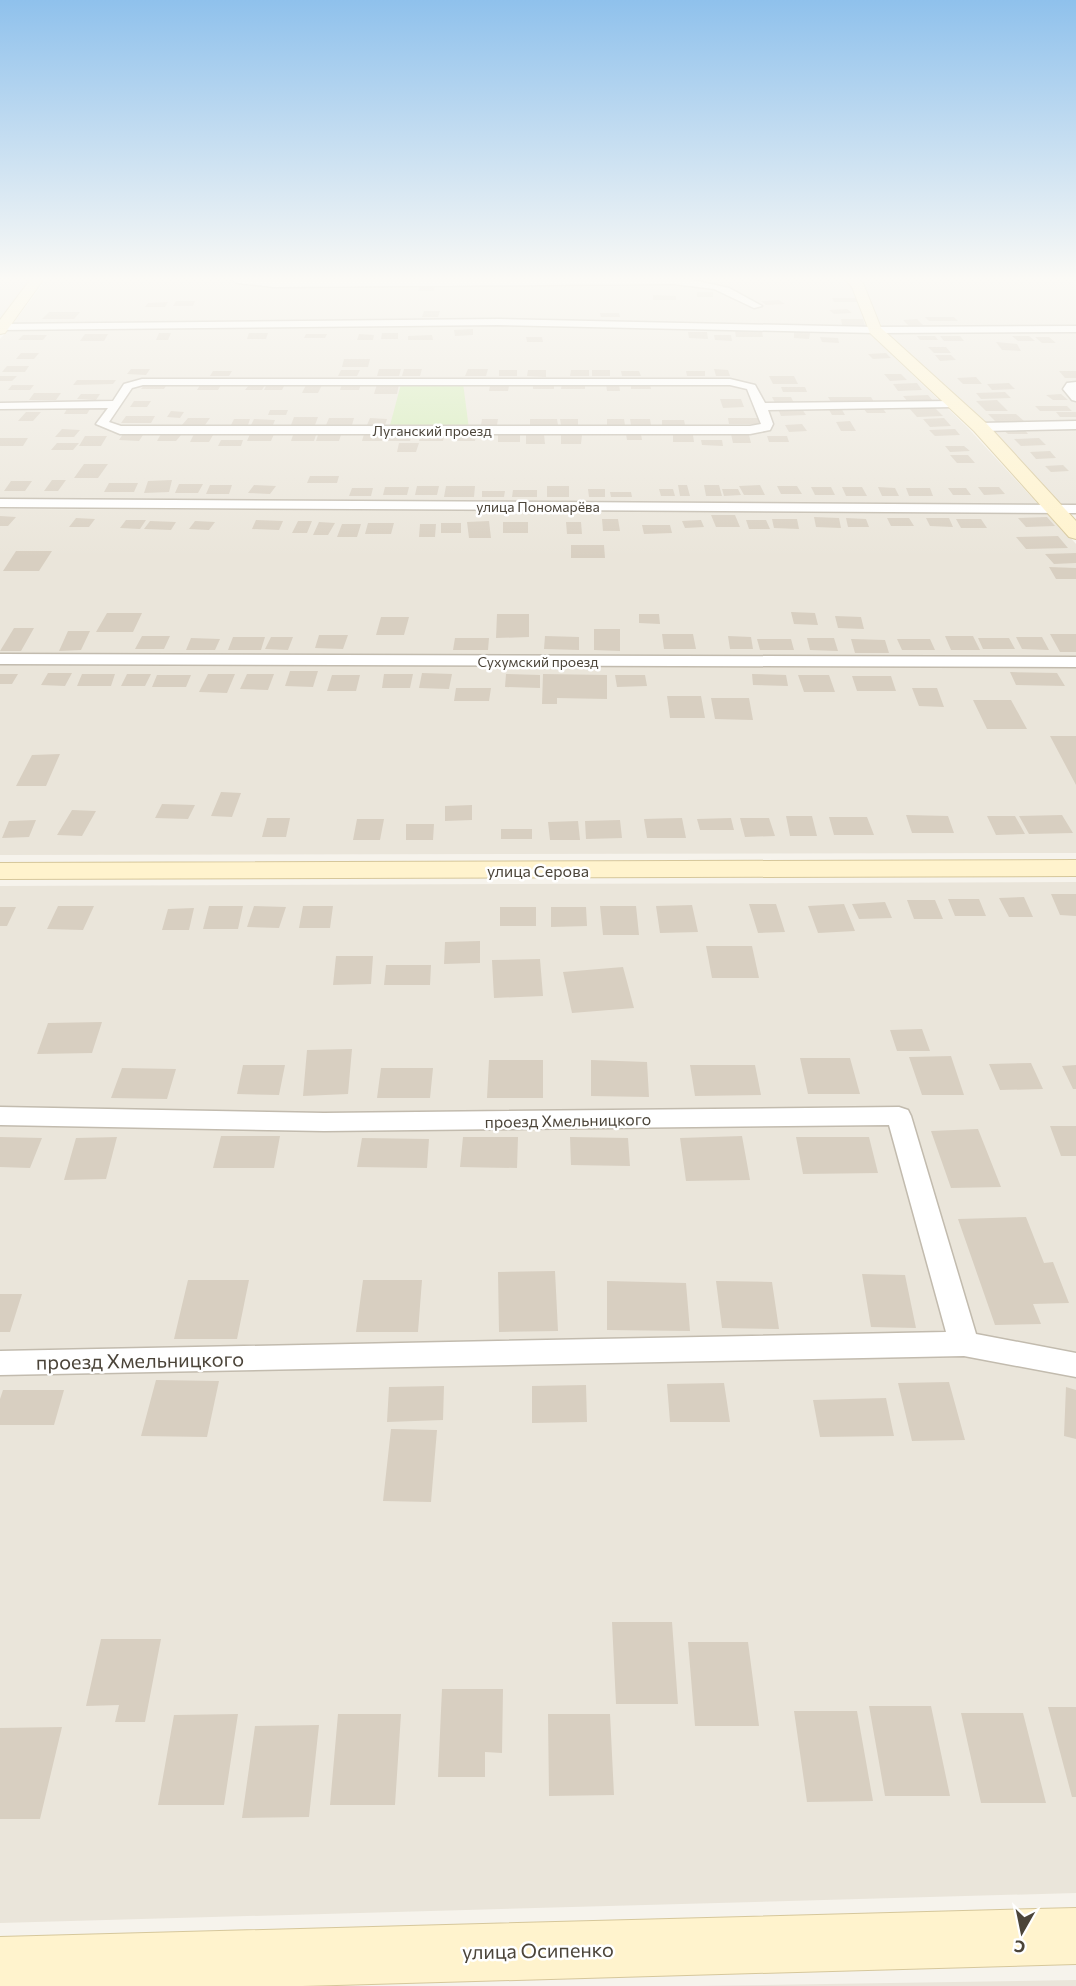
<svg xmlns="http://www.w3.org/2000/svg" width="1076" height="1986" font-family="Commissioner,sans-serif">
  <rect width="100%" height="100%" fill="#f6f3ec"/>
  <path fill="#eae5da" d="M0 280H30L0 319Z
    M46 280H846L852 286 868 327 497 319 12 325Z
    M858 280H1076V327H882L863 286Z
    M499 325 869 333 968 428 1038 504 0 499V339L8 330Z
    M1076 332V504H1059L986 424 888 333Z
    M0 509 1049 513 1076 544V657L0 654Z
    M0 665 1076 667V853L0 855Z
    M1076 882V1893L0 1923V886Z
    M1076 1980V1986H697Z"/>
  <path fill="#d2eab5" d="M463 383 469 429H389L401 384Z"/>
  <path fill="#d8cfc1" d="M420 286H435L434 291H418Z
    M697 292H713V297H697Z
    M653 295 676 296V300H653Z
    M832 298H856L857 302H834Z
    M779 300 785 304 766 305 761 301Z
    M176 301H195L193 306H173Z
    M168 302 165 307H145L148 303Z
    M847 309 852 313 834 314 829 310Z
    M424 311H440L438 317H422Z
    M49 312H80L74 319H42Z
    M600 313H619L620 317H601Z
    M925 317H954L958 321H929Z
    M841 319H863L865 326 842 325Z
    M917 319 923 325 909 326 903 320Z
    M473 329V335L455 336 454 330Z
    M735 331 762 332 763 337H736Z
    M688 332H707L708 339 689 338Z
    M794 332 810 333 809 339 794 338Z
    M159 333H171L168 340H156Z
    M249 333H268L266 339H247Z
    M382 333H398V339H381Z
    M85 334H108L104 341H80Z
    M306 334H327L325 338H304Z
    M359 334 374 335 373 340H357Z
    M23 335H47L43 340H18Z
    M432 335 433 340H408V336Z
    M714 335H731L732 341 715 340Z
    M917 336H935L938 340H920Z
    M940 336H960L964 341H944Z
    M1012 336H1029L1035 341H1018Z
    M526 337H542L543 342H527Z
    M820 337 838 338 839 343 822 342Z
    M1035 337H1049L1056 343H1042Z
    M996 342 1017 344 1021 351 1002 350Z
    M928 347H946L951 353H934Z
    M21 353H39L34 359H16Z
    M886 353 891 358 873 359 868 354Z
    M935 355H951L956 360 940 361Z
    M344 359H370L368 367H342Z
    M7 366H29L25 372H2Z
    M131 369H150L146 375 127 374Z
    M379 369H401L399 376H377Z
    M404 369H422L420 376H402Z
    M468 369H488L486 376H465Z
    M714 369 728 370 730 376H716Z
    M341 370H360L357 376H338Z
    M499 370H517V376H499Z
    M528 370H546V377L527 376Z
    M571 370H589V376H570Z
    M592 370H610V376H592Z
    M213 371H232L229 376H210Z
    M621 371H639L641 376H622Z
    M686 371H705V376H687Z
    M1059 371H1076V378H1065Z
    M884 374H901L907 380 890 381Z
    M0 376H17L12 381H0Z
    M769 376H794L798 384H773Z
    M976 377 982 384H963L957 378Z
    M77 380H116L113 384 73 385Z
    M917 383 922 390 898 391 893 384Z
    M1009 383 1015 389 992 390 987 384Z
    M145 384H167L164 389H141Z
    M267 384H285L282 390H264Z
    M342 384H361L359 390H340Z
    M377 384H399L397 394H374Z
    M533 384H554V389H533Z
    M562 384H585V389H561Z
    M606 384H619L620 391H607Z
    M631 384H650L651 389H631Z
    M12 385H34L30 390H8Z
    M200 385H221L218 390H197Z
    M249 385H265L262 390H245Z
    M306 385H322L318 393H302Z
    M490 386H509L508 391H489Z
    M781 387H805L807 392H783Z
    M1005 392 1011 398 981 399 976 393Z
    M34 393H61L56 400H29Z
    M81 394H100L96 400 77 399Z
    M1061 394 1068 400H1053L1046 395Z
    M928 395 934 402H908L903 396Z
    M772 397H791L794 403H775Z
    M828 397H871L874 402H831Z
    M720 399H741L744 407 723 408Z
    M997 400 1008 411H986L976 401Z
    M134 401H151L147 407H130Z
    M1035 406H1067L1072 411H1040Z
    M882 407 886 413H867L863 408Z
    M828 408H841L845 415H832Z
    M909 408H935L943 416 917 417Z
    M67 409H90L87 414H64Z
    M778 409H802L806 415 781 416Z
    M270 410H288L286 415H268Z
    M171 411 184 412 180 418 167 417Z
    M26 412H41L33 421H18Z
    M1056 412H1076V417H1060Z
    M988 414H1016L1024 421 996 422Z
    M126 416H155L151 423H121Z
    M294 417H318L315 425H291Z
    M188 418H210L205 425H182Z
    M329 418H354L352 425H326Z
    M370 418 387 419 385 425H367Z
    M728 418H758L760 424H729Z
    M944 418 951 426 930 427 923 419Z
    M234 419H250L248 425H231Z
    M254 419 275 420 273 425H251Z
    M482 419H498L497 425H481Z
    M530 419H557L558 425H530Z
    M560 419H578V425H561Z
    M607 419H624L625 425H607Z
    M630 419H650L651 425H631Z
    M662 420H684L685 425H662Z
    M850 421 856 431H841L836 422Z
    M802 424 807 431 789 432 785 425Z
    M62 429 80 430 74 437H55Z
    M955 429 960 435 935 436 929 430Z
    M1024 429 1028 434H1008L1003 430Z
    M123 434 143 435 139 441 119 440Z
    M161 434 181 435 176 441H157Z
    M194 434 213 435 209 442H190Z
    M250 434H274L271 441H247Z
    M364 434 384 435 382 441H362Z
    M389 434H412L410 441H387Z
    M421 434H445L443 441H419Z
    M526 434H544L545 444H526Z
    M626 434H641L642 440H627Z
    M731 434 749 435 751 443H733Z
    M293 435H316L314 441H291Z
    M318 435H341L339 441H316Z
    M456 435H476L475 441H455Z
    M498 435H520V442H498Z
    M561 435H582L581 444H561Z
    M673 435H693L694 442H673Z
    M85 436H107L101 446H79Z
    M767 436H787L789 442H769Z
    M0 438H28L23 446H0Z
    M1039 438 1046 445 1021 446 1014 439Z
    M221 440H243L241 446H218Z
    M701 440H722L723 446 702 445Z
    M57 443H79L73 450H51Z
    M399 443H419L416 452H397Z
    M945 446H964L970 451 950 452Z
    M1050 451 1056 458 1036 459 1030 452Z
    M950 455H968L975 463H957Z
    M84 464H108L98 478H74Z
    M1063 465 1069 471 1051 472 1045 466Z
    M310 476H339L337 483H307Z
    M52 480H66L58 491H44Z
    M172 480 169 492 144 493 148 481Z
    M11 481H32L25 491H4Z
    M109 483H138L134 492H104Z
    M179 484H203L198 493H175Z
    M210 485H232L229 494H206Z
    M254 485 276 486 270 494 248 493Z
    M678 485H687L690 496H680Z
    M704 485H719L722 496H706Z
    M760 485 765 495H744L739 486Z
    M417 486H439L437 495H415Z
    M446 486H475L474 497H444Z
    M547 486H569V497H547Z
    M777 486H797L802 494H781Z
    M385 487H409L407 495H383Z
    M811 487H831L835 495H815Z
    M842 487H862L867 496H846Z
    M878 487 895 488 899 496H882Z
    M978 487H999L1005 494 984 495Z
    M352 488H373L371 496H349Z
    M906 488H930L933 496H909Z
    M948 488H966L971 495H953Z
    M588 489H605V497H589Z
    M659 489H673L675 496H661Z
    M722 489H738L741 495 724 496Z
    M513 490H537V497H512Z
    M482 491H505L504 497H482Z
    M610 492H631L632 497H611Z
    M711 515H735L740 527H716Z
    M0 516 16 517 8 526H0Z
    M814 517 839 518 841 528 816 527Z
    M1047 517 1055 526 1026 527 1018 518Z
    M76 518 95 519 89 527H69Z
    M846 518 866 519 869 527H848Z
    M887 518H909L914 526H891Z
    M926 518H949L953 527 930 526Z
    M602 519H618L620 531H603Z
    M772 519H797L799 529 774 528Z
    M956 519H981L987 528H961Z
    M126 520H146L140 529 120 528Z
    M256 520 283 521 279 530 252 529Z
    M701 520 704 527 685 528 682 521Z
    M746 520H766L770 529H749Z
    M150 521 176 522 171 530 144 529Z
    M195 521 215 522 209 530 189 529Z
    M298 521H312L307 533H292Z
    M489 521 491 538H469L467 522Z
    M319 522 335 523 328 535H313Z
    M503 522H528V533H503Z
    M566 522H581L582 534H567Z
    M368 523H394L391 534H365Z
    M441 523H461V533H441Z
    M342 524H361L357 537H337Z
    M420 524H436L435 537H419Z
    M642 525H670L672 533 644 534Z
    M1058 536 1068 548 1026 549 1016 537Z
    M571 545H604L605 558H571Z
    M16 551H52L39 571H3Z
    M1076 553V563L1054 564 1045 554Z
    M1049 567 1076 568V579H1056Z
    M791 612 815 613 818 625 794 624Z
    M107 613H142L133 632H96Z
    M497 614H529V637L496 638Z
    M639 614H659L660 624 639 623Z
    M835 616 861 617 864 629 838 628Z
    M381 617H409L404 635H376Z
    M14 628H34L21 651H0Z
    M594 629H620V651L594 650Z
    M68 631H90L81 650 59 651Z
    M662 634H693L696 649H664Z
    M1050 634H1076V652H1060Z
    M319 635H348L343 649 315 648Z
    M142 636H170L164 649H135Z
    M545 636 579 637V650L544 649Z
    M728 636 751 637 753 649H730Z
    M945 636H973L980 650H951Z
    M233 637H265L261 650H228Z
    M271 637H293L288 650 265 649Z
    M1016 637H1042L1049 650 1022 649Z
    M191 638 220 639 215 650H186Z
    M455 638H489L488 650H453Z
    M807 638H834L838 651 810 650Z
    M978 638H1009L1015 649H983Z
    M757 639H791L794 650H760Z
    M851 639 885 640 889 653H855Z
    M897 639H930L935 650H902Z
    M290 671H318L313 687 285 686Z
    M1010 672 1057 673 1065 686 1016 685Z
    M48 673H72L65 686 41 685Z
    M422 673 452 674 449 689 419 688Z
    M0 674H18L12 684H0Z
    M82 674H115L111 686H77Z
    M127 674H151L145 686H121Z
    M208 674H235L227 693 199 692Z
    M247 674H274L268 690 240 689Z
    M384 674H413L410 688H382Z
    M506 674 540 675V688L505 687Z
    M543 674 607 675V699L557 698V704H542Z
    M752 674 786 675 788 686 753 685Z
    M157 675H191L186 687H152Z
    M332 675H360L356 691H327Z
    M615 675H645L647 686 617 687Z
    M798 675H829L835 692H804Z
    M852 676H891L896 691H857Z
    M456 688H491L489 701H454Z
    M912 688H937L944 707 919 706Z
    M667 696H701L705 718H670Z
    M711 698H749L753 720 715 719Z
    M973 700H1011L1027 729H987Z
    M1050 736H1076V785Z
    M60 754 46 786H16L32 755Z
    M221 792 241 793 232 817 211 816Z
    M162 804 195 805 188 819 155 818Z
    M472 805V820L445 821V806Z
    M72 810 96 811 82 836 57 835Z
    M906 815 948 816 954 833H912Z
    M1062 815 1073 833 1029 834 1019 816Z
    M786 816H812L817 836H790Z
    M987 816H1015L1025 834 996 835Z
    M829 817H867L874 835H834Z
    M267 818H290L286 837H262Z
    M682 818 686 838H647L644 819Z
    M731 818 734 830H700L697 819Z
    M740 818H769L775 836 745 837Z
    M357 819H384L380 840H353Z
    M36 820 29 837 2 838 9 821Z
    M620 820 622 838 586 839 585 821Z
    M578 821 580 840H550L548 822Z
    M406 824H434L433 840H406Z
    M501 829H532V839H501Z
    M1051 894H1076V916L1060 915Z
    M1024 897 1033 917H1009L999 898Z
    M948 899H979L986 916H955Z
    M907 900H935L943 919H914Z
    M885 902 892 918 859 919 852 904Z
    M749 904H776L785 932 758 933Z
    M844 904 855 931 818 933 808 906Z
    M692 905 698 932 660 933 656 906Z
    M58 906H94L83 930 47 929Z
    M209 906H243L238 929H203Z
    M254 906 286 907 279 928 247 927Z
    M303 906H333L330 928H299Z
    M600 906H636L639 935H603Z
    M0 907H16L7 926H0Z
    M500 907H536V926H500Z
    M551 907H586L587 926 551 927Z
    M194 908 189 930H162L168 909Z
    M480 941V963L444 964 445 942Z
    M706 946H752L759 978H712Z
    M336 956H373L371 984 333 985Z
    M540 959 543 996 494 998 492 960Z
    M386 965H431L430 985H384Z
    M623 967 634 1008 572 1013 563 972Z
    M102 1022 92 1053 37 1054 48 1023Z
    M922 1029 930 1051H897L890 1030Z
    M352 1049 348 1094 303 1096 307 1050Z
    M951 1056 964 1095H922L909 1057Z
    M800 1058H850L860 1094H808Z
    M489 1060H543V1098H487Z
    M591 1060 647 1062 649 1097 591 1096Z
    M1031 1063 1043 1089 1000 1090 989 1064Z
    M243 1065H285L279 1095 237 1094Z
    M690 1065H755L761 1095 695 1096Z
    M1076 1065V1089H1073L1062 1066Z
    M122 1068 176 1069 167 1099 111 1098Z
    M381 1068H433L430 1098H377Z
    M1050 1126H1076V1156H1061Z
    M978 1129 1001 1187 951 1188 931 1131Z
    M221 1136H280L274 1168H213Z
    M742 1136 750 1180 686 1181 680 1138Z
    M0 1137 42 1138 30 1168 0 1167Z
    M117 1137 106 1179 64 1180 76 1138Z
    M463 1137H518L517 1168 460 1167Z
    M570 1137 628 1138 630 1166 571 1165Z
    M796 1137H869L878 1173 803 1174Z
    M362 1138 429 1139 427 1168 357 1167Z
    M1026 1217 1044 1263 1053 1262 1069 1303 1033 1304 1041 1324 995 1325 958 1219Z
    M555 1271 558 1331 499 1332 498 1272Z
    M862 1274 905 1275 916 1328 871 1327Z
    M188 1280H249L237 1339H174Z
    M363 1280H422L418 1332H356Z
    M607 1281 686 1283 690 1331 607 1330Z
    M716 1281 772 1282 779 1329 722 1328Z
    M0 1294H22L10 1332H0Z
    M156 1380 219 1381 207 1437 141 1436Z
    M949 1382 965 1440 912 1441 898 1383Z
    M724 1383 730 1422H670L667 1384Z
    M586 1385 587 1422 532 1423V1386Z
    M444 1386 443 1420 387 1422 389 1387Z
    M1066 1387 1076 1390V1439L1064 1436Z
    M3 1390H64L54 1425H0V1399Z
    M886 1398 894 1436 820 1437 813 1400Z
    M391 1429 437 1430 431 1502 383 1501Z
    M612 1622H672L678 1704H616Z
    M101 1639H161L145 1722H115L119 1705 86 1706Z
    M688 1642H748L759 1726H695Z
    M442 1689H503L502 1753 485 1752V1777H438Z
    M869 1706H931L950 1796H885Z
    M1048 1707H1076V1797H1072Z
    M794 1711H857L873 1801 807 1802Z
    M961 1713H1023L1046 1803H981Z
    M238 1714 224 1805H158L174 1715Z
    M338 1714H401L395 1805H330Z
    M548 1714H610L614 1795 549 1796Z
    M319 1725 309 1817 242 1818 255 1726Z
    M62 1727 40 1819H0V1728Z"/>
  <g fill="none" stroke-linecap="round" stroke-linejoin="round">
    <defs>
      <path id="street" d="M232 280H692L729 288 762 306 754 308 714 289 674 284 274 287 237 283Z
        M498 319 875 327 1076 326V332L875 333 498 325 0 330V324Z
        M142 379H730L755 385 765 403 953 401 959 404 953 407 768 410 773 424 770 430 750 434H120L96 424 108 408 0 409V403L113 401 124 384ZM143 385H730L747 389 761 424 750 426H121L109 422 132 388Z
        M1076 382V401L1072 400 1063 389 1067 383Z
        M1076 421V429L980 431 974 427 980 423Z
        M0 499 1076 505V513L0 507Z
        M0 654 1076 657V667L0 664Z
        M0 1107 324 1113 899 1107 908 1110 911 1116 976 1334 1076 1353V1377L964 1356 0 1375V1351L946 1332 889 1125 324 1131 0 1125Z"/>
      <path id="secondary" d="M30 280H43L5 333 0 334V320Z
        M846 280H859L863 283 881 328 986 423 1076 521V539L1069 537 974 431 870 333 852 287Z
        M1076 860V876L0 879V863Z
        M1076 1908V1964L302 1986H0V1937Z"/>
    </defs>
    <use href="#street" stroke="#c2bbae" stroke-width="3"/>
    <use href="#secondary" stroke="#d6c79b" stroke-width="2"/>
    <use href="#street" fill="#fff" fill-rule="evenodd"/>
    <use href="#secondary" fill="#fff3cd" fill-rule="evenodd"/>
  </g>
  <linearGradient id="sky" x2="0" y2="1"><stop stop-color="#8fc1ec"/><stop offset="0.5" stop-color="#fbfaf6"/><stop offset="1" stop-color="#fbfaf6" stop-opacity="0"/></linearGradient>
  <rect width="1076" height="558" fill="url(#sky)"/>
  <g text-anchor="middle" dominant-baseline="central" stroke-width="5" stroke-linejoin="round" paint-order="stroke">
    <g font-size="14" fill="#4b4439" stroke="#fff">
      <text x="432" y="430">Луганский проезд</text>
      <text x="538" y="506">улица Пономарёва</text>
      <text x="538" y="661">Сухумский проезд</text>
    </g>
    <g font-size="16" fill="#4b4439" stroke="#fff">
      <text x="538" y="870">улица Серова</text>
      <text transform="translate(568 1120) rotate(-1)">проезд Хмельницкого</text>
    </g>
    <g font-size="20" fill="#4b4439" stroke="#fff">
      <text transform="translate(140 1360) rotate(-1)">проезд Хмельницкого</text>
      <text transform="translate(538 1950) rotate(-1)">улица Осипенко</text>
    </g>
  </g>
  <g transform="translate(1022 1932) rotate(189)" stroke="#ffffff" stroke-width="4.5" paint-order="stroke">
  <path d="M0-4.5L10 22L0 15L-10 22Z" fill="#4b4439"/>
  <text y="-9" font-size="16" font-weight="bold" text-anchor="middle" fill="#4b4439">С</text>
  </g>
</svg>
